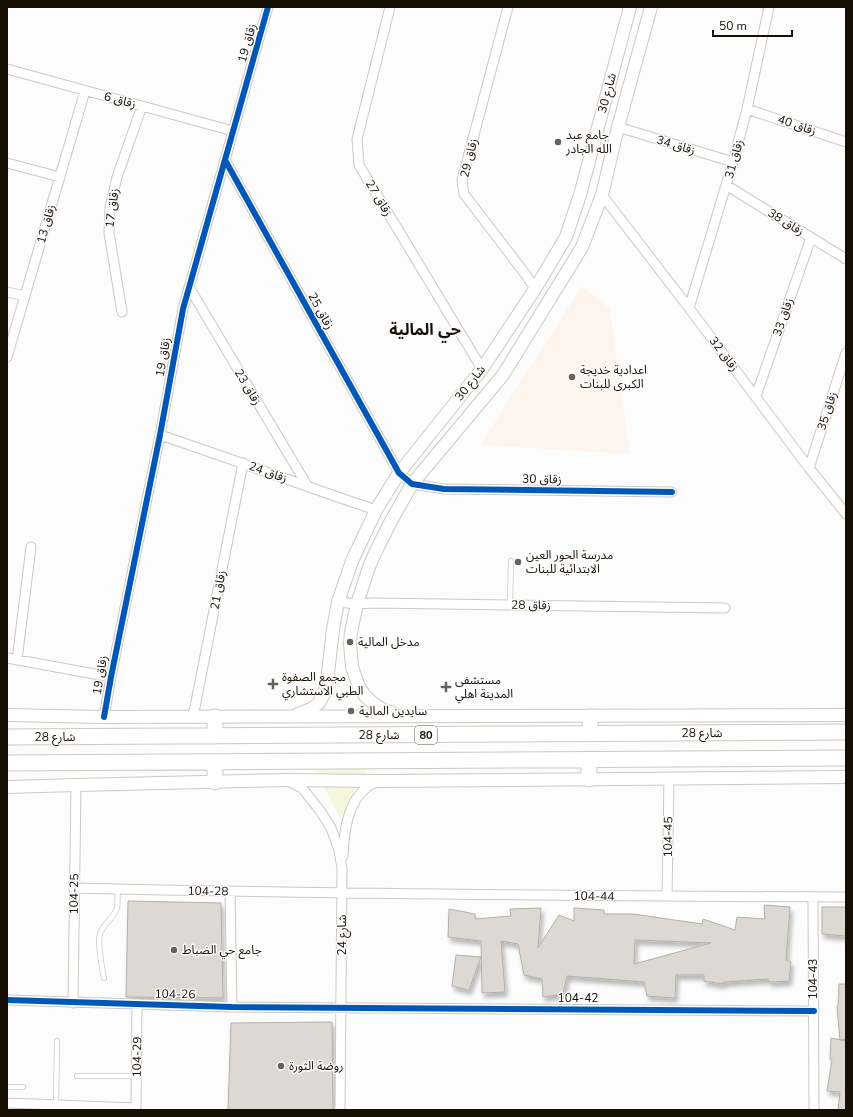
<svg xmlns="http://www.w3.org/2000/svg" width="853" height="1117" font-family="'Nunito Sans','Noto Sans Arabic',sans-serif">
  <defs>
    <filter id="shadow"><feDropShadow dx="2.5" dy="4.5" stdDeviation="2" flood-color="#0004"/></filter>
  </defs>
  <rect width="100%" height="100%" fill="#fcfcfc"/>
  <path fill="#fdf5ed" d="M582 286 610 309 630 454 480 445Z"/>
  <path fill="#f4f6de" d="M367 767 340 818 314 768Z"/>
  <path fill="#dcd8d2" stroke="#b3afa9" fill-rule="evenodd" filter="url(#shadow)" d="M128 901 221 903 223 998 126 997Z
    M764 905 790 907 786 960 791 962 789 981 770 982 768 979 724 982 723 984 704 981V975H676L675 998 647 996 644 982 567 976 563 994 543 997 542 979 524 975 518 944 501 941 505 992 482 993 481 941 448 937 449 909 475 914V919L511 916 510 909 541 908 538 948 559 915 574 921V908L604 910V914H633L702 924 703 919 735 930 737 917 765 919ZM635 940 711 943 634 964Z
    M822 907H846V936L822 934Z
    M456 955 481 957 469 990 452 986Z
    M839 984H846V1039L840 1040 837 1006H838Z
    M332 1022 333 1110H228L231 1023Z
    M831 1038 846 1041V1110H838L840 1092 827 1091 832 1060 830 1059Z"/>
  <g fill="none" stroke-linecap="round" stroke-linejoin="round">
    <defs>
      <path id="service" d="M510 605 511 561
        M104 978C102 967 97 944 100 934 103 924 114 918 117 908 118 902 117 895 118 889
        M77 1076H137
        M7 1087H23
        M56 1105 57 1041"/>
      <path id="minor" d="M390 7 357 139 359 165 482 369
        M508 7 462 180 464 194 526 275 535 289
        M7 69 233 131
        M747 109 846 142
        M618 127 733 162
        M225 160 399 473 412 484 444 489 672 492
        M7 163 60 177
        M726 185 846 259
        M602 195 689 308 809 468 846 514
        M189 287 308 487
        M7 292 25 296
        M689 308 733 162 747 109 769 7
        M122 312 109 233 110 208 117 177 142 106
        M7 357 85 91
        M756 396 811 238
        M160 435C232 459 304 486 376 510
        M809 468 846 353
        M338 602 357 604 374 603 725 608
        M7 658 111 677
        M17 660 31 547
        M104 717 111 677 160 435 183 309 268 7
        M193 717 243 463
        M288 781 302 788 321 812 331 828 339 850 342 869 340 1110
        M343 856C344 832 347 803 367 787 370 785 374 783 378 782
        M74 888C331 894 589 896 846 897
        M230 891 232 1007
        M667 896 669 778
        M813 897 814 1110
        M7 1000 232 1007 814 1011
        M73 1003 76 785
        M7 1103 136 1108
        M136 1110 137 1004"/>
      <path id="secondary" d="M393 713 382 709 374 704 365 696 359 687 352 667 350 644 351 632 357 604 369 567 375 553 391 521 412 484 503 375 582 247 602 195 618 127 651 7
        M298 714 311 709 319 703 324 694 327 682 333 629 338 602 352 561 376 510 399 473 482 369 535 289 566 237 580 195 630 7
        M7 715 104 717 846 715
        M7 787 76 785 287 780 380 781 846 777"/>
      <path id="trunk" d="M215 717V736
        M589 734 591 717
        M7 737 846 732
        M589 760V779
        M7 763 846 758
        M215 782V762"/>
    </defs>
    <use href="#service" stroke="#cdc8c2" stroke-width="6"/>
    <use href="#minor" stroke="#cdc8c2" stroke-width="11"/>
    <use href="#secondary" stroke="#cdc8c2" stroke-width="14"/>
    <use href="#trunk" stroke="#cdc8c2" stroke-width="17"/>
    <use href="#service" stroke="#fff" stroke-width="4.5"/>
    <use href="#minor" stroke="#fff" stroke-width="9"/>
    <use href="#secondary" stroke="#fff" stroke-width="12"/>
    <use href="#trunk" stroke="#fff" stroke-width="15"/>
    <defs>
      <path id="cycleway" d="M225 160 399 473 412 484 444 489 672 492
        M104 717 111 677 160 435 183 309 268 7
        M7 1000 232 1007 814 1011"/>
    </defs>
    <use href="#cycleway" stroke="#fcfcfc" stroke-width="8"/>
    <use href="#cycleway" stroke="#0057b8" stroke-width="6"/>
  </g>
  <g fill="#67625b" stroke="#fcfcfc" stroke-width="1.5">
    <circle cx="558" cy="142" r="4"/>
    <circle cx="572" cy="377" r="4"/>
    <circle cx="518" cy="562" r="4"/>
    <circle cx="350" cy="642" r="4"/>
    <path d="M271 678h4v4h4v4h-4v4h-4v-4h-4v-4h4z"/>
    <path d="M444 681h4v4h4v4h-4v4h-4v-4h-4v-4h4z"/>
    <circle cx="351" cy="711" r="4"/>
    <circle cx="174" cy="950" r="4"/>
    <circle cx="281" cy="1066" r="4"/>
  </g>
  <g text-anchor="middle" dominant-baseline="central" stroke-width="3" stroke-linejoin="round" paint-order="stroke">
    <rect fill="#fcfcfc" stroke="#5c564e" stroke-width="1" x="415" y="726" width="22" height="18" rx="3"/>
    <g font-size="11" font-weight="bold" fill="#170f04">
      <text x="426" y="735">80</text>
    </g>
    <g font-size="12" fill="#170f04" stroke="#fcfcfc">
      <text transform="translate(247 43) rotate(-74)">زقاق 19</text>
      <text transform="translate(607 93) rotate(-75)">شارع 30</text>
      <text transform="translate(120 100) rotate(15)">زقاق 6</text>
      <text transform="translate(797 125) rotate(19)">زقاق 40</text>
      <text transform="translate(676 145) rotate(17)">زقاق 34</text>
      <text transform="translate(469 158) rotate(-76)">زقاق 29</text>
      <text transform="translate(734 159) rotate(-74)">زقاق 31</text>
      <text transform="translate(379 198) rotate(59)">زقاق 27</text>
      <text transform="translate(112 208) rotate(-82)">زقاق 17</text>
      <text transform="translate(786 222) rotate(32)">زقاق 38</text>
      <text transform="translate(46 224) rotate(-74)">زقاق 13</text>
      <text transform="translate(321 311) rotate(61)">زقاق 25</text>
      <text transform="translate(783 317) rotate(-71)">زقاق 33</text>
      <text transform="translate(724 354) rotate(53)">زقاق 32</text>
      <text transform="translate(163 357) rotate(-80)">زقاق 19</text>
      <text transform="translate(470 383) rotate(-52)">شارع 30</text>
      <text transform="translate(248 387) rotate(59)">زقاق 23</text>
      <text transform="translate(827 411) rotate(-72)">زقاق 35</text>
      <text transform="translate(268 472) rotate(20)">زقاق 24</text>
      <text transform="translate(542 479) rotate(1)">زقاق 30</text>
      <text transform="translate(218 590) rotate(-79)">زقاق 21</text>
      <text transform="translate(531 605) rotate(1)">زقاق 28</text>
      <text transform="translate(100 675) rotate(-80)">زقاق 19</text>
      <text x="702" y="733">شارع 28</text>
      <text x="379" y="735">شارع 28</text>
      <text x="55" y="737">شارع 28</text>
      <text transform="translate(668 837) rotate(-89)">104-45</text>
      <text transform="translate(208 891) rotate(1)">104-28</text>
      <text transform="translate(74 894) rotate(-89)">104-25</text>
      <text transform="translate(594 896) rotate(1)">104-44</text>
      <text transform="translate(342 935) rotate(-90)">شارع 24</text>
      <text transform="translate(813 979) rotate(-90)">104-43</text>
      <text transform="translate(175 994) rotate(1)">104-26</text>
      <text x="578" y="998">104-42</text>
      <text transform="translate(137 1057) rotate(-89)">104-29</text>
    </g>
    <g font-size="12" fill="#170f04" stroke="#fcfcfc" text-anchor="start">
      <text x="566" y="135">جامع عبد<tspan x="566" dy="14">الله الجادر</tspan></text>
      <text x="580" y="370">اعدادية خديجة<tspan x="580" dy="14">الكبرى للبنات</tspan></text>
      <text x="526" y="555">مدرسة الحور العين<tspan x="526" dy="14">الابتدائية للبنات</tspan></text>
      <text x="358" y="642">مدخل المالية</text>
      <text x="282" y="677">مجمع الصفوة<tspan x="282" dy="14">الطبي الاستشاري</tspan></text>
      <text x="455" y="680">مستشفى<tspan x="455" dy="14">المدينة اهلي</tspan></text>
      <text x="359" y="711">سايدين المالية</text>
      <text x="182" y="950">جامع حي الضباط</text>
      <text x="289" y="1066">روضة الثورة</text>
    </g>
    <g font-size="16" font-weight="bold" fill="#170f04" stroke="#fcfcfc">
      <text x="425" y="330">حي المالية</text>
    </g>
  </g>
  <rect width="853" height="1117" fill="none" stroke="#170f04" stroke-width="16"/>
  <path d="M713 30v6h79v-6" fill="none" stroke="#170f04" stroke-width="2"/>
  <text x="719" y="30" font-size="12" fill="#170f04" stroke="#fcfcfc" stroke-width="3" paint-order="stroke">50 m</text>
</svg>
